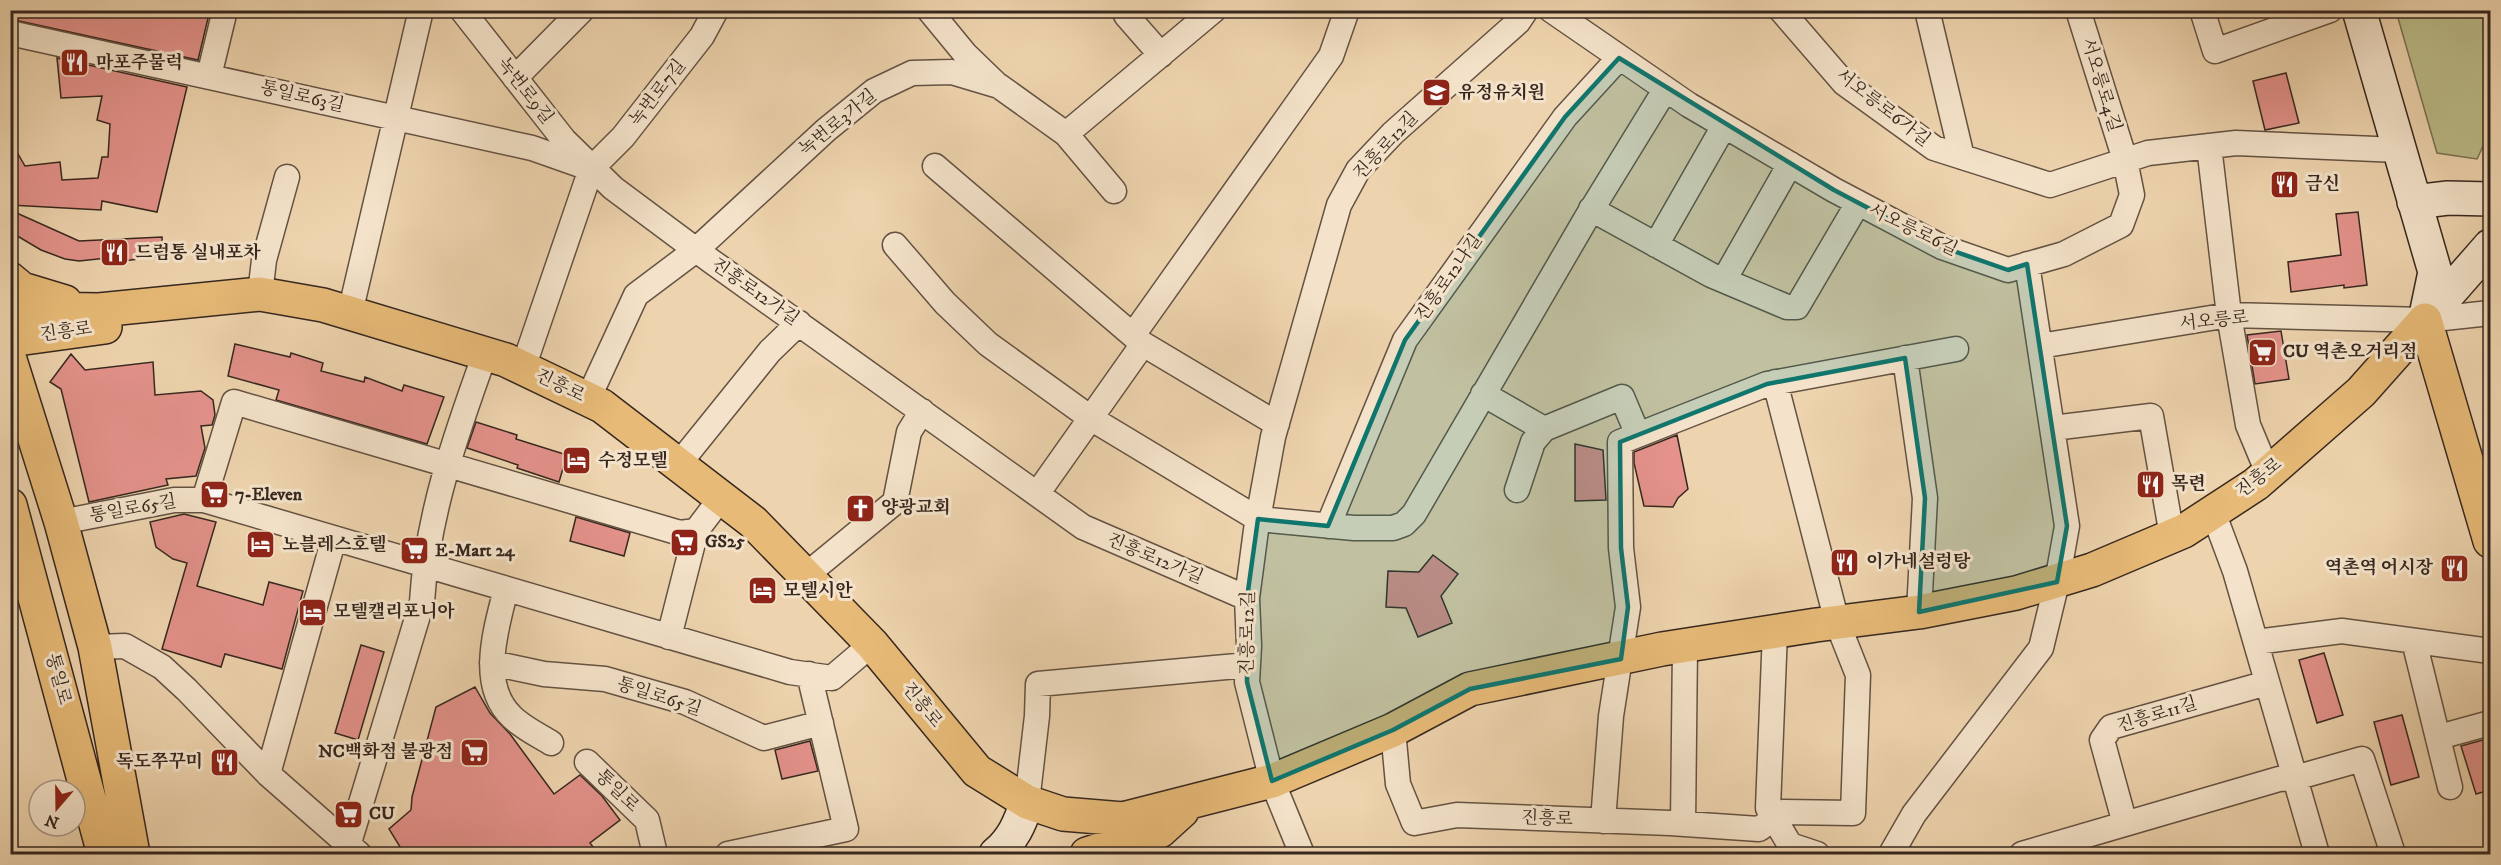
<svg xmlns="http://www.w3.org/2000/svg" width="2501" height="865" font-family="'IM FELL DW Pica','Noto Serif KR',serif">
  <rect width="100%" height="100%" fill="#eed4ae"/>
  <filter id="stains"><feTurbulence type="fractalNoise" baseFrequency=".00333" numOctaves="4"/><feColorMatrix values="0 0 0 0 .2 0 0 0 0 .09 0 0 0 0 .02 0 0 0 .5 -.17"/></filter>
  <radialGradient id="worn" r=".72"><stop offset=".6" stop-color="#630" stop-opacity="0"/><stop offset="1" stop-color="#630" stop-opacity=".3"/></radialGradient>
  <path fill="#bbbc88" stroke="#787254" stroke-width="1.5" d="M2396 11H2490V131L2477 159 2437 153Z"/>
  <path fill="#e4928b" stroke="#36271f" stroke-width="1.5" d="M10 10H72L97 15V10H210L198 60 10 19Z
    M57 58 187 87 157 212 102 201 101 210 10 205V140L25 166 60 162 62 180 98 178 102 157H108L110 124 97 120 102 96 61 98Z
    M2286 73 2299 123 2265 130 2253 81Z
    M10 210 79 241 162 237 163 256 107 263V258L79 261 65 259 41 250 14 234Z
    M2358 212 2367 285 2344 288V285L2291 292 2288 262 2341 255 2336 214Z
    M2281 331 2289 379 2255 384 2247 335Z
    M235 344 290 357 291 353 323 363 321 371 364 382 365 377 402 391 404 385 444 397 427 444 276 400 279 390 228 376Z
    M71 354 85 370 153 362 155 395 201 391 213 400 215 415 212 425 201 426 205 448 196 476 166 479 168 485 89 502 61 389 50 382Z
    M476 422 517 435 516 439 567 455 559 482 517 468 518 465 467 448Z
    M1677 435 1688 489 1678 498 1673 507 1644 506 1634 463V452Z
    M1575 444 1603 450 1606 500 1575 501Z
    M184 514 216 522 197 586 263 605 269 582 303 591 282 669 225 654 221 667 162 649 187 563 173 559 156 547 150 522Z
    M576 517 630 533 624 556 570 541Z
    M1433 555 1458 574 1441 596 1452 623 1418 637 1406 608 1386 607 1388 571 1419 572Z
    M361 645 384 652 358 740 335 733Z
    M2324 653 2343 715 2317 723 2299 660Z
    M475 687 490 713 510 734 554 794 580 775 602 796 620 820 590 843 599 855H405L389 829 411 810 412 797 436 707Z
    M2402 715 2419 777 2391 785 2374 722Z
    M2490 738V790L2476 794 2461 746Z
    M810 741 818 771 782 779 775 750Z"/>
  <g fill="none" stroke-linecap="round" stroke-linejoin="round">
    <defs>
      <path id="minor" d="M462 10 564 140 613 188 711 261 1083 527 1247 598
        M929 10 966 55 995 83
        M1551 10 1689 105 1834 190 1942 247 2008 270 2064 254 2121 225 2132 195 2125 160 2078 10
        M1781 10 1844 83 1934 148 2050 185 2148 153 2236 143 2399 150
        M1927 10 1962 157
        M2202 10 2215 51 2330 10
        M1126 15 1161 55
        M10 33 532 148 586 167
        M209 76 225 10
        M515 78 582 10
        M1066 134 1214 10
        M2209 146 2229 315 2248 425 2268 473
        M935 166 1143 344 1277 424
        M1591 209 1711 275 1787 307H1797L1858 203
        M895 245 945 303 988 344 1092 419 1258 519 1354 528H1393L1404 524 1414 514 1587 217 1665 90
        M1656 245 1724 126
        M1724 280 1790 164
        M260 294 264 260 287 177
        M350 313 421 10
        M1133 335 1331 56 1347 10
        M2040 346 2229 315 2425 320 2490 313
        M1905 358 1925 498 1919 612
        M523 368 591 169 623 137 702 36 716 10
        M1483 394 1544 429 1622 397 1638 435
        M588 399 636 295 696 250 826 130 874 91 912 73 952 72 999 86 1066 134 1114 191
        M2053 428 2151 416 2172 536
        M678 465 770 351 799 323
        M1517 490 1533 442 1544 429
        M1037 494 1143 344
        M204 500 234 402 680 533 696 531
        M2213 512 2235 571 2317 854
        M61 522 174 500H204L790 672 832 678 872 644
        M1328 526 1405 340 1565 117 1619 58
        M805 576 895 502 909 432 922 411
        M506 589C496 629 478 685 512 717 522 727 538 735 551 743
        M1775 631 1768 808 1790 845 1817 854
        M669 637 696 531 721 498
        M2414 641 2450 787
        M2256 642 2342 631 2490 651
        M95 647 125 646 162 667 187 690 268 774 359 854
        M492 663 544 674 605 679 685 702 764 738 821 723
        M1393 730 1398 784 1414 823 1457 815 1670 823 1759 829 1783 812 1853 813 1858 675 1837 622 1775 382
        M2439 737 2490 723
        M587 762 647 820 655 854
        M268 774 334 538
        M1027 802 1037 716 1038 684 1248 665
        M1603 821 1611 716 1628 607 1621 548 1620 442 1767 384 1956 349
        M1683 824 1685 646
        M2125 824 2102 740 2111 727 2267 683
        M348 846 422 602C427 516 456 434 485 354
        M728 854 846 829 809 674
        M1302 854 1272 781 1247 682 1249 646 1247 598 1256 530 1273 437 1339 205 1358 170 1393 133 1518 22 1526 10
        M1891 854 1914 814 2041 648 2057 582 2067 526 2027 264
        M2022 854 2279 779 2295 778 2362 759 2393 854"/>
      <path id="secondary" d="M2359 10 2435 272 2425 320
        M2414 202 2448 198 2490 199
        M2426 319 2490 246
        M996 854C1013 840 1020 823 1027 802"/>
      <path id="primary" d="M10 279 22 289 65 302
        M10 314 40 309 99 310 260 294 323 305 506 360 602 406 753 522 872 644 977 771 1027 802 1063 814 1123 819 1272 781 1393 730 1470 689 1662 649 1816 625 1919 612 2016 593 2092 570 2184 531 2256 484 2361 392 2425 320
        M2425 320 2490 541
        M10 340 105 327
        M10 360 61 522 95 647 133 854
        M10 505 104 854
        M1087 854 1160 831 1182 811"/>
    </defs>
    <use href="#minor" stroke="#645243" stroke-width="27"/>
    <use href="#secondary" stroke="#36271f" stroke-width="36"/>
    <use href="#primary" stroke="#36271f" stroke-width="36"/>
    <use href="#minor" stroke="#f4e3ca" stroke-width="24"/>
    <use href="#secondary" stroke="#f4e3ca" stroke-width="33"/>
    <use href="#primary" stroke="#e7ba77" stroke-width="33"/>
  </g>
  <path fill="#0f766e" fill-opacity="0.2" stroke="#0f766e" stroke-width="4.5" stroke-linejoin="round" d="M1619 58 1834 190 1942 247 2008 270 2027 264 2067 526 2057 582 1919 612 1925 498 1905 358 1767 384 1620 442 1621 548 1628 607 1621 659 1470 689 1393 730 1272 781 1247 682V598L1258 519 1328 526 1405 340 1565 117Z"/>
  <defs>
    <symbol id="restaurant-square" viewBox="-11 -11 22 22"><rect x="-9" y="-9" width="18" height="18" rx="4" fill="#8f2418" stroke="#f4e3ca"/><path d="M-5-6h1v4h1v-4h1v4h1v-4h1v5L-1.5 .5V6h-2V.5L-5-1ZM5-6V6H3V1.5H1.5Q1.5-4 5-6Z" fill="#fff"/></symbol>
    <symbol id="school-square" viewBox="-11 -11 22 22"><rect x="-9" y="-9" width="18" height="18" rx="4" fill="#8f2418" stroke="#f4e3ca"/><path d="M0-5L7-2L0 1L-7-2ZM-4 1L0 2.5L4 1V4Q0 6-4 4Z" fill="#fff"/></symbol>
    <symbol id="supermarket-square" viewBox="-11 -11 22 22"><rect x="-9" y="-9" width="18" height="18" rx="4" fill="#8f2418" stroke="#f4e3ca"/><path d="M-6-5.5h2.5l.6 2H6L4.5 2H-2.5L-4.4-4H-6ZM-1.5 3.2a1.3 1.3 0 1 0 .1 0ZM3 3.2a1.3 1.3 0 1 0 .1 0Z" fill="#fff"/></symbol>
    <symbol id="hotel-square" viewBox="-11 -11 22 22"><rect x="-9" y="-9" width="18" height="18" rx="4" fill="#8f2418" stroke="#f4e3ca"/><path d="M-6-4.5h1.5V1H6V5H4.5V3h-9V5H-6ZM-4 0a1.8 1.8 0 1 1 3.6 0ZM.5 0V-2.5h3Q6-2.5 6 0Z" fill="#fff"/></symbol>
    <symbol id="church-square" viewBox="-11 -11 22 22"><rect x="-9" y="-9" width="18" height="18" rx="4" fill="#8f2418" stroke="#f4e3ca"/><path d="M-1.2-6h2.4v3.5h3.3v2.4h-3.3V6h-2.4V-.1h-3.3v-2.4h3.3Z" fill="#fff"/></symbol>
  </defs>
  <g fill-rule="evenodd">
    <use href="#restaurant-square" x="58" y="46" width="33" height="33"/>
    <use href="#school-square" x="1420" y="76" width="33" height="33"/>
    <use href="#restaurant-square" x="2268" y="168" width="33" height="33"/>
    <use href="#restaurant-square" x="98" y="236" width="33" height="33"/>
    <use href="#supermarket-square" x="2246" y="336" width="33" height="33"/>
    <use href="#hotel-square" x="560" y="444" width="33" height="33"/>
    <use href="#restaurant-square" x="2134" y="468" width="33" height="33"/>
    <use href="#supermarket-square" x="198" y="478" width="33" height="33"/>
    <use href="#church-square" x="844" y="492" width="33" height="33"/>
    <use href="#supermarket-square" x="668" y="526" width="33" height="33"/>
    <use href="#hotel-square" x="244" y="528" width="33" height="33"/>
    <use href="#supermarket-square" x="398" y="534" width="33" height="33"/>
    <use href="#restaurant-square" x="1828" y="546" width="33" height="33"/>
    <use href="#restaurant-square" x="2438" y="552" width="33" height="33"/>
    <use href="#hotel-square" x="746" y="574" width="33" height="33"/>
    <use href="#hotel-square" x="296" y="596" width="33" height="33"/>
    <use href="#supermarket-square" x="458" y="736" width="33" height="33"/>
    <use href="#restaurant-square" x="208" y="746" width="33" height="33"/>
    <use href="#supermarket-square" x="332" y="798" width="33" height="33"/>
  </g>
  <g text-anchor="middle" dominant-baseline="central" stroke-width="6" stroke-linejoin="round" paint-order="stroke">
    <g font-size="18" font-weight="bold" fill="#36271f" stroke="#f4e3ca" text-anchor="start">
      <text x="96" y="63">마포주물럭</text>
      <text x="1458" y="93">유정유치원</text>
      <text x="2305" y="184">금신</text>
      <text x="135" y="253">드럼통 실내포차</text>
      <text x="2283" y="352">CU 역촌오거리점</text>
      <text x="598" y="461">수정모텔</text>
      <text x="2171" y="484">목련</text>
      <text x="235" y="495">7-Eleven</text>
      <text x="881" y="508">양광교회</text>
      <text x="705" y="542">GS25</text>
      <text x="282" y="545">노블레스호텔</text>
      <text x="435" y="551">E-Mart 24</text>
      <text x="1866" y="562">이가네설렁탕</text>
      <text x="2433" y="568" text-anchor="end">역촌역 어시장</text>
      <text x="783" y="591">모텔시안</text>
      <text x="333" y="612">모텔캘리포니아</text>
      <text x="453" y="752" text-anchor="end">NC백화점 불광점</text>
      <text x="203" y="762" text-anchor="end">독도쭈꾸미</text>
      <text x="369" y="814">CU</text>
    </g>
    <g font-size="18" fill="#36271f" stroke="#f4e3ca">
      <text transform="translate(2101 85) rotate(73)">서오릉로4길</text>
      <text transform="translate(525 91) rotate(52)">녹번로9길</text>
      <text transform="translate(658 93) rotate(-52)">녹번로7길</text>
      <text transform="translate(302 97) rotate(13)">통일로63길</text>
      <text transform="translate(1883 108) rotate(38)">서오릉로6가길</text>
      <text transform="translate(838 123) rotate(-39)">녹번로3가길</text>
      <text transform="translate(1386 146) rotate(-47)">진흥로12길</text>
      <text transform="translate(1913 230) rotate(26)">서오릉로6길</text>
      <text transform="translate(1449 278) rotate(-55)">진흥로12나길</text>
      <text transform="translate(755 292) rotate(35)">진흥로12가길</text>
      <text transform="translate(2214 321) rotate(-6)">서오릉로</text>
      <text transform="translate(66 332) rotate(-8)">진흥로</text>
      <text transform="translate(560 386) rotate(26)">진흥로</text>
      <text transform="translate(2259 478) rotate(-38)">진흥로</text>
      <text transform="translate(133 509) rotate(-10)">통일로65길</text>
      <text transform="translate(1155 559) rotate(23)">진흥로12가길</text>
      <text transform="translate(1248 633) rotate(-89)">진흥로12길</text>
      <text transform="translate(58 679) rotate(75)">통일로</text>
      <text transform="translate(659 697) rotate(18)">통일로65길</text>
      <text transform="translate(922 705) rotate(51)">진흥로</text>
      <text transform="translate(2157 715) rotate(-17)">진흥로11길</text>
      <text transform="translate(617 791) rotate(44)">통일로</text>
      <text transform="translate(1547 819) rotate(2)">진흥로</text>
    </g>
  </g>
  <rect width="2501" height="865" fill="none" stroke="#eed4ae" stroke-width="36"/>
  <rect x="12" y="12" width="2477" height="841" fill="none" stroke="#36271f" stroke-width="3"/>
  <rect x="18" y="18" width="2465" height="829" fill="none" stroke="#36271f" stroke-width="1.5"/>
  <g transform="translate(57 808) rotate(200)"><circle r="28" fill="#f4e3ca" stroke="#a89886" stroke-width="1.5"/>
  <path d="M0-4.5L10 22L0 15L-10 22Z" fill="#8f2418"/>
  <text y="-9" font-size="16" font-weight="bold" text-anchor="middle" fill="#36271f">N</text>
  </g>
  <rect width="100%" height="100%" filter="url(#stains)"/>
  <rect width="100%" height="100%" fill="url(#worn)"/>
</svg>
